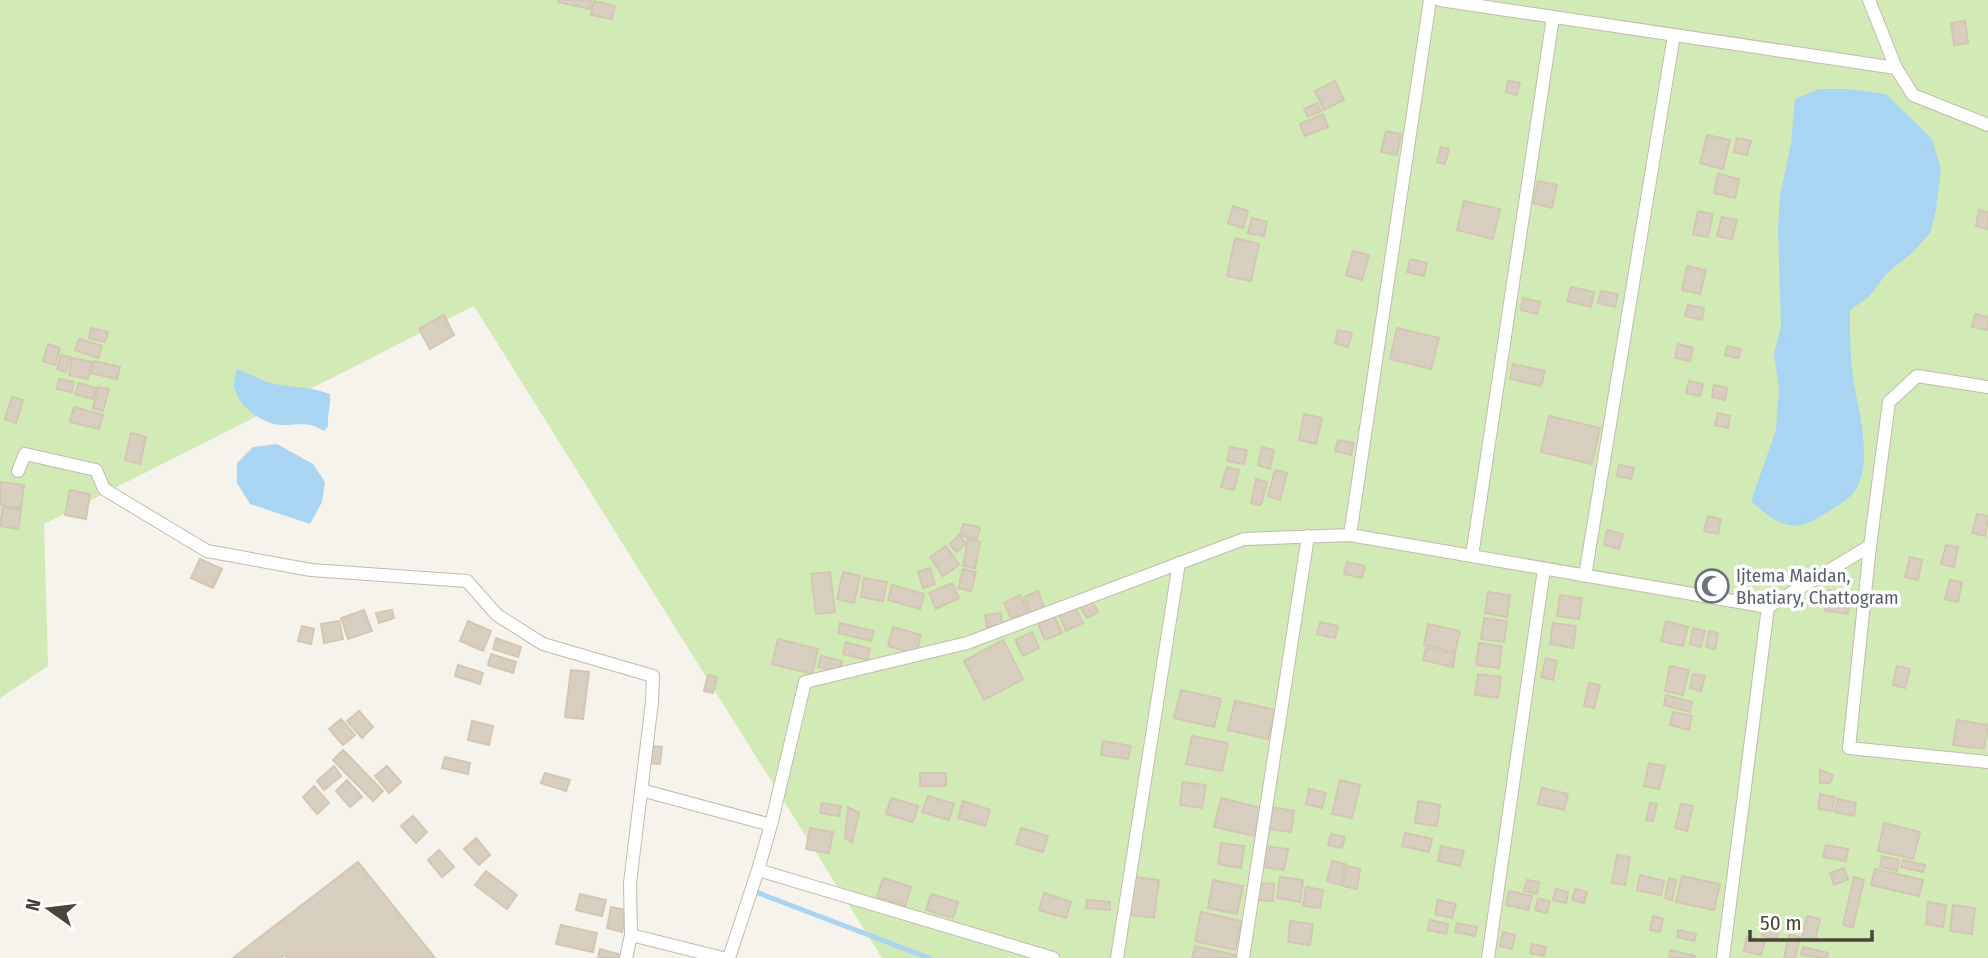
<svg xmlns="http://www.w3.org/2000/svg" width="1988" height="958" font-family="'Fira Sans Condensed',sans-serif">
  <rect width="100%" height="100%" fill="#f6f3ec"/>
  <path fill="#d2eab5" d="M0 0H1988V958H882L474 306 44 524 48 666 0 698Z"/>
  <path fill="#a9d4f2" d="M1819 89H1848L1886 94 1932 139 1941 170 1936 210 1930 233 1912 253 1887 273 1869 297 1850 310C1850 330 1850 350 1852 369 1856 407 1873 449 1858 486 1852 499 1832 509 1821 516 1790 536 1775 522 1751 501L1776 430 1779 389 1774 353 1781 327 1778 226 1780 196 1791 143 1795 99Z
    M237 369C251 374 264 383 280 385 298 387 313 388 330 394 331 406 327 414 328 426L324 431C309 421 299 425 282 425 263 425 236 405 234 385 234 380 236 374 237 369Z
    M277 444 313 464 325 482 322 502 310 524 250 504 237 483V463L253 447Z"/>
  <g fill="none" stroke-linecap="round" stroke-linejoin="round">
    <path stroke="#a9d4f2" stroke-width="5" d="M753 891 929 958"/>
  </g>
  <path fill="#d8cfc1" stroke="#d3c7b4" stroke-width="2" d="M559 0H591L590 9 558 2Z
    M594 1 615 6 612 19 591 15Z
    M1965 21 1968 43 1954 45 1951 23Z
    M1335 81 1344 100 1324 110 1315 91Z
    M1508 81 1520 83 1517 95 1506 92Z
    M1317 103 1321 111 1308 117 1304 109Z
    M1323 114 1328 127 1305 136 1300 124Z
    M1386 131 1401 134 1397 155 1381 152Z
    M1707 135 1730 140 1723 169 1700 163Z
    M1737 138 1751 141 1747 155 1734 152Z
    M1441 147 1449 149 1445 164 1437 162Z
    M1718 174 1739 179 1735 198 1714 193Z
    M1538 181 1557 185 1552 208 1533 203Z
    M1464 201 1500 209 1493 239 1457 230Z
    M1233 206 1248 211 1243 228 1228 223Z
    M1979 210 1988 212V229L1976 226Z
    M1698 211 1713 214 1708 237 1693 234Z
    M1722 217 1737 220 1732 239 1717 236Z
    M1252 218 1267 222 1264 236 1248 233Z
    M1235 238 1259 244 1251 281 1227 276Z
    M1353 251 1369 255 1362 280 1346 275Z
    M1410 259 1427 263 1424 276 1407 272Z
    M1687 266 1706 270 1700 294 1682 290Z
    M1571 287 1594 292 1591 307 1567 301Z
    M1601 291 1618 294 1615 307 1598 303Z
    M1523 298 1540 302 1537 314 1521 310Z
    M1688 305 1704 308 1702 320 1685 316Z
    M1975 314 1988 317V330L1972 327Z
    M444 315 454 335 430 349 419 329Z
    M91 328 108 332 105 342 89 338Z
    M1397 328 1439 338 1431 369 1390 359Z
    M1338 330 1352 333 1348 347 1335 343Z
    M79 339 102 346 98 358 75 350Z
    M48 344 60 348 55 365 43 361Z
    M1678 344 1693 348 1690 361 1675 358Z
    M1727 346 1741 349 1738 358 1725 355Z
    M61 355 70 357 66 372 57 369Z
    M72 358 92 362 88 379 69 375Z
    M94 361 120 367 117 379 91 373Z
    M1513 364 1545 371 1541 386 1510 379Z
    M59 379 74 382 72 392 57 389Z
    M1689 381 1703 384 1700 396 1686 393Z
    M79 383 96 388 93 399 75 394Z
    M1714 385 1727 388 1725 400 1712 397Z
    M98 387 109 389 103 411 93 408Z
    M12 397 23 400 16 423 5 419Z
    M74 407 103 415 99 429 70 422Z
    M1718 413 1730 416 1728 428 1715 425Z
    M1304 414 1322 418 1316 444 1299 440Z
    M1549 416 1600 428 1592 464 1541 452Z
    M131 433 146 437 140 464 125 460Z
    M1338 440 1354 443 1351 455 1335 451Z
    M1230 447 1247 450 1244 464 1227 461Z
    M1262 447 1274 450 1270 469 1258 465Z
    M1619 465 1634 468 1631 479 1617 476Z
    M1227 467 1239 470 1234 490 1221 487Z
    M1275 470 1287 473 1280 500 1268 496Z
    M1256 479 1267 482 1261 505 1251 503Z
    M0 482 24 485 21 508 0 505Z
    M70 490 90 494 86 519 65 515Z
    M3 507 21 510 18 529 0 526Z
    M1977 514 1988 516 1985 536 1972 533Z
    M1708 516 1721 519 1718 534 1704 531Z
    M963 524 980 527 977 539 960 535Z
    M1607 530 1623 534 1619 549 1604 545Z
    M959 535 966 544 956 552 950 544Z
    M968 539 980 542 975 568 963 566Z
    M1946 545 1958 547 1954 567 1941 564Z
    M946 546 959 565 943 576 930 557Z
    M1910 557 1922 560 1918 580 1905 577Z
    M200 559 222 569 213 588 191 578Z
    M1347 562 1365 566 1362 578 1344 574Z
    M930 568 935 584 923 588 918 572Z
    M963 569 976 572 971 591 958 588Z
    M830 572 835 612 816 614 811 574Z
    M843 572 860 576 854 603 837 599Z
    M864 578 887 582 883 601 861 597Z
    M1950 580 1962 582 1958 602 1945 599Z
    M952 583 959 598 936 609 929 593Z
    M892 585 924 594 920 609 888 600Z
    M1829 590 1851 593 1848 614 1825 611Z
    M1038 591 1044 607 1031 613 1024 597Z
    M1488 592 1510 595 1507 617 1485 613Z
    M1020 595 1028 612 1011 619 1004 603Z
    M1560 595 1582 598 1579 619 1557 616Z
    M1091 600 1098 612 1087 618 1080 607Z
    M1075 607 1083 623 1066 631 1059 614Z
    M364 610 372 631 348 639 341 618Z
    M392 610 394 618 379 623 376 613Z
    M1001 613 1002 625 987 627 985 615Z
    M1054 616 1062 633 1045 640 1038 624Z
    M1484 618 1507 621 1504 642 1481 639Z
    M339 621 343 639 324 643 321 624Z
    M468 621 491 631 483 651 460 641Z
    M1666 621 1688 627 1683 646 1661 641Z
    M1320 622 1338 626 1335 638 1317 634Z
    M840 623 874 631 871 641 838 633Z
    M1553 623 1576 626 1573 648 1550 644Z
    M1428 624 1460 631 1455 652 1424 645Z
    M302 626 314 629 311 644 298 641Z
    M893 627 921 635 916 654 888 646Z
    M1693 628 1705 631 1701 647 1690 644Z
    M1709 631 1718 633 1715 649 1706 647Z
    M1032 632 1039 648 1023 656 1015 640Z
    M496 638 521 647 518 657 493 649Z
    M778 639 818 649 812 674 772 664Z
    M1003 640 1023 679 984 700 964 661Z
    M846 642 870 649 867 660 843 654Z
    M1479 643 1502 646 1499 668 1476 665Z
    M1426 648 1455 654 1453 667 1423 660Z
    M491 654 516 662 513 673 488 665Z
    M821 656 842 661 839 672 818 667Z
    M1546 658 1557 661 1553 680 1541 677Z
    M458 665 483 673 480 684 455 676Z
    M1670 666 1689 670 1683 695 1665 691Z
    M1897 666 1910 669 1905 688 1893 685Z
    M571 670 589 672 583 719 565 717Z
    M1478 674 1501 677 1498 698 1475 695Z
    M1693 674 1705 676 1701 691 1690 688Z
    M708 675 717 677 713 693 704 691Z
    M1589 683 1600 685 1594 708 1584 706Z
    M1181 690 1221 699 1214 727 1174 718Z
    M1666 695 1692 702 1690 712 1664 705Z
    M1235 701 1275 710 1268 739 1228 730Z
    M359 711 373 727 362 738 347 721Z
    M1673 712 1692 716 1689 730 1670 725Z
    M341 719 355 735 343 745 329 729Z
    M1957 720 1988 725 1984 749 1953 745Z
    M472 721 493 726 489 745 468 740Z
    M1192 736 1228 743 1222 771 1186 764Z
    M1103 741 1131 746 1128 759 1101 755Z
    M650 746 662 747 660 764 648 763Z
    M343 750 383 791 373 801 333 760Z
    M445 757 470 763 468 774 442 768Z
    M1649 763 1665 766 1659 789 1644 786Z
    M334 766 341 776 324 790 317 781Z
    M387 766 401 782 389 793 375 776Z
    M1820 770 1833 775 1830 783H1820Z
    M545 773 570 780 566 791 541 783Z
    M920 773H946V786H920Z
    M347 780 362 797 350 807 336 791Z
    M1340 780 1360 785 1352 818 1332 814Z
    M1183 782 1206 785 1202 808 1180 805Z
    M314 786 329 803 317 814 303 797Z
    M1542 788 1568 794 1564 810 1538 804Z
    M1309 789 1326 793 1322 808 1306 804Z
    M1820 794 1835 797 1832 811 1818 809Z
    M928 796 954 804 949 820 922 812Z
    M891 798 918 806 913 822 886 814Z
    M1221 798 1261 808 1255 836 1214 827Z
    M1838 799 1856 803 1854 816 1835 812Z
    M963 801 990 810 985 826 958 818Z
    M1418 801 1440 805 1437 826 1415 823Z
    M822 803 841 806 839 816 820 813Z
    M1650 803 1657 804 1653 821 1646 820Z
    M1681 804 1693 806 1687 831 1675 828Z
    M848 807 859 813 852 843 845 838Z
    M1271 807 1294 811 1291 832 1268 829Z
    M413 816 427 832 416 843 401 826Z
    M1884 823 1920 832 1913 859 1878 851Z
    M810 828 833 832 829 853 806 849Z
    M1021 828 1048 836 1043 852 1016 844Z
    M1405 833 1432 839 1429 852 1402 846Z
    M1331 834 1345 837 1342 848 1328 845Z
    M476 838 490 855 479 865 464 849Z
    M1221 843 1244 846 1241 868 1218 864Z
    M1826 845 1848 849 1846 861 1823 857Z
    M1265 846 1288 849 1284 870 1262 867Z
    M1441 846 1464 851 1460 866 1438 861Z
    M439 850 454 867 442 877 428 860Z
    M1617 855 1630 857 1625 885 1612 883Z
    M1882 856 1899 860 1897 871 1880 867Z
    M1903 860 1925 865 1923 872 1901 867Z
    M1332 861 1345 864 1341 885 1327 881Z
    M358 862 435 958H287L285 955 281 958H233Z
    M1347 866 1360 869 1357 889 1343 886Z
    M1844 868 1848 879 1834 885 1830 873Z
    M1875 869 1923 880 1919 896 1871 885Z
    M486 871 517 895 507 909 475 885Z
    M1640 875 1664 881 1661 895 1637 890Z
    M1682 876 1720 884 1714 910 1676 902Z
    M1135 877 1159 880 1154 918 1130 915Z
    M1280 877 1303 880 1300 902 1277 898Z
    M1854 877 1864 880 1853 927 1843 925Z
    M883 878 911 887 905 906 877 897Z
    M1669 878 1676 880 1672 900 1665 898Z
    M1213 880 1243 886 1237 914 1208 908Z
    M1527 880 1539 882 1537 894 1524 891Z
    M1259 883 1274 884 1273 901 1258 900Z
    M1306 887 1323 890 1320 908 1303 906Z
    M1556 889 1568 892 1566 903 1553 900Z
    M1575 889 1587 892 1584 903 1572 900Z
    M1509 891 1532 896 1528 910 1506 905Z
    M1044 893 1071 902 1066 918 1039 910Z
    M580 894 606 900 602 916 576 910Z
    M931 894 958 902 953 918 926 910Z
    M1538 899 1550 901 1547 913 1535 910Z
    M1087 900 1110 902V910L1086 908Z
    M1438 900 1456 904 1452 918 1435 914Z
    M1928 902 1946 905 1943 927 1926 924Z
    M1953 905 1975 908 1972 934 1950 931Z
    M611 907 626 910 622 932 607 928Z
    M1201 912 1242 921 1235 950 1195 941Z
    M1653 916 1663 919 1660 932 1650 930Z
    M1807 916 1820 919 1815 941 1802 938Z
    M1430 920 1448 924 1446 934 1428 930Z
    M1290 921 1313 924 1310 945 1288 942Z
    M1766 922 1780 925 1777 939 1762 936Z
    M1457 923 1477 927 1475 936 1455 932Z
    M561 925 597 933 593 952 556 944Z
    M1678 930 1696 934 1694 941 1677 937Z
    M1503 932 1515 935 1512 949 1500 946Z
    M1789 935 1800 937 1795 958H1784Z
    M1747 937 1765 941 1761 955 1744 951Z
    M1532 944 1546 947 1544 956 1530 953Z
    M1195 946 1235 955V958H1192Z
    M1803 947 1828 953 1827 958 1801 955Z
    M600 949 622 955V958L598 957Z
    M1670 950 1695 956 1694 958H1669Z"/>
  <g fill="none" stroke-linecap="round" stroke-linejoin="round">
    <defs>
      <path id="street" d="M1430 0 1350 535 1768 607 1870 546 1889 402 1917 376 1988 387
        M1440 0 1896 68
        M1869 0 1896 68 1913 95 1988 125
        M18 471 25 454 96 470 104 489 207 551 311 570 467 581 497 615 543 644 653 676 652 702 630 883 631 935
        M1870 546 1849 748 1988 762
        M1472 556 1553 17
        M1585 576 1674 35
        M641 790 771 825 758 870 1053 958
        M771 825 805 682 967 643 1244 539 1350 535
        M626 958 631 935 723 958
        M729 958 758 870
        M1117 958 1179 563
        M1243 958 1308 536
        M1488 958 1544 569
        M1723 958 1768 607"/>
    </defs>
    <use href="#street" stroke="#c2bbae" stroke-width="14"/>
    <use href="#street" stroke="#fff" stroke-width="12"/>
  </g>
  <defs>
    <symbol id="mosque-ring" viewBox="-11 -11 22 22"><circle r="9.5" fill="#fff" stroke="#6b7280" stroke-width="1.5"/><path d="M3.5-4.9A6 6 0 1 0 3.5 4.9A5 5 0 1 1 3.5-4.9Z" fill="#6b7280"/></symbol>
  </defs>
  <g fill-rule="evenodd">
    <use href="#mosque-ring" x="1693" y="567" width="38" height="38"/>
  </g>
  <g text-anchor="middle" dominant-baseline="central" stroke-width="7" stroke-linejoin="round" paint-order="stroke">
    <g font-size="19" fill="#5b616d" stroke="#fff" text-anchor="start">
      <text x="1736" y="575">Ijtema Maidan,<tspan x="1736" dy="22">Bhatiary, Chattogram</tspan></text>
    </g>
  </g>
  <g transform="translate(49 909) rotate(284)" stroke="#ffffff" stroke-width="5" paint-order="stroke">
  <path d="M0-5L12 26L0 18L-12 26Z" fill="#4b4439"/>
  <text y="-10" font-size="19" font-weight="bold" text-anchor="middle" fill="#4b4439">N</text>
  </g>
  <path d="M1750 930v10h122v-10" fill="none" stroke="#4b4439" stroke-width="3.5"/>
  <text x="1760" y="930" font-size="21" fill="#4b4439" stroke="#ffffff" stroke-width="5" paint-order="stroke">50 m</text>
</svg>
